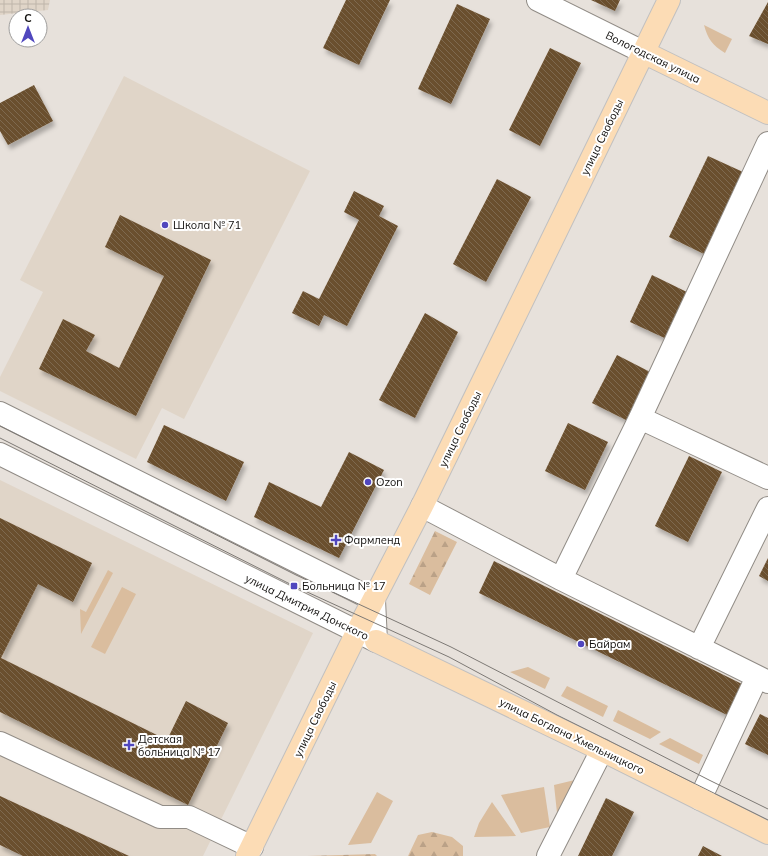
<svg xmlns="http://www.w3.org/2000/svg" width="768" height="856" font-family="Mulish,sans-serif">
  <defs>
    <pattern id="industrial-grid" width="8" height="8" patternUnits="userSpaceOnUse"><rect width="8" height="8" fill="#e0d5c8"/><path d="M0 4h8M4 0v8" fill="none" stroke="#bfb6aa"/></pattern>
    <pattern id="forest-firs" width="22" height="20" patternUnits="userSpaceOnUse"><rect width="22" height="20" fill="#dabd9e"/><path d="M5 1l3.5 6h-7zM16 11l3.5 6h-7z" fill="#baa187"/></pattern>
    <pattern id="building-back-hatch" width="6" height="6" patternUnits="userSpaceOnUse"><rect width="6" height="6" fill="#6b4f2e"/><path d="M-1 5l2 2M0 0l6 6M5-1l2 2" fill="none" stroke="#7e6950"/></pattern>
    <filter id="shadow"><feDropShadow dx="2.5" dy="4.5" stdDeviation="2" flood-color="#0004"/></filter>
  </defs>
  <rect width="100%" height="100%" fill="#e7e1db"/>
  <path fill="#e0d5c8" d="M124 76 310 171 184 419 162 408 136 459 0 391V377L43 292 20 280Z
    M0 480 313 633 203 856H0Z"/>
  <path fill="url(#industrial-grid)" d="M0 0H50L48 10 0 15Z"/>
  <path fill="#dabd9e" d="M704 25 732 39 725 53C712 45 708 39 704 25Z
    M108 570 113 573 81 634 80 609 86 612Z
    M122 587 136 594 105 654 91 647Z
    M528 667 550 678 545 689 510 672Z
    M567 686 608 706 603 717 561 696Z
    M618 710 661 732 650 739 613 721Z
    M670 738 703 755 699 764 659 744Z
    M579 779 558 822 554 785Z
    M544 787 550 827 521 833 501 795Z
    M377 792 393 801 371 843 348 845Z
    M492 802 516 836 474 837 479 823Z"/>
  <path fill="url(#forest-firs)" d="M435 531 457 542 430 595 409 584Z
    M432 832 452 837 463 846V856H408L418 835Z
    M375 854 377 856H307Z"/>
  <path fill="url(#building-back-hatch)" filter="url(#shadow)" d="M346 0H390L359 65 323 48Z
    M591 0H620L615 11Z
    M768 2V44L749 36Z
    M457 4 490 19 451 104 418 89Z
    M550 48 581 63 540 146 509 130Z
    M34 85 53 121 8 145 0 131V103Z
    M708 156 743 172 704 254 669 237Z
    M497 179 531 197 486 282 453 264Z
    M354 191 384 206 379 216 398 226 347 326 324 315 319 326 292 313 303 291 319 299 359 220 344 212Z
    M120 215 211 260 136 416 39 369 63 319 95 335 86 351 119 368 164 276 105 247Z
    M652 275 693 295 671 341 630 322Z
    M425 313 458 332 415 418 379 400Z
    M617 355 654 374 630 422 592 403Z
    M568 423 608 442 585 490 545 471Z
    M164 425 244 462 226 501 147 462Z
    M349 452 384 470 339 558 254 517 269 482 321 507Z
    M689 456 722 472 688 542 655 526Z
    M0 518 92 563 73 602 38 584 1 658 167 740 186 701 228 723 188 805 0 712Z
    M768 558V581L759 576Z
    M494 561 742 684 727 715 479 593Z
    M760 714 768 718V755L745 744Z
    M0 796 129 856H23L0 845Z
    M606 798 634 812 612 856H578Z
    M703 846 722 856H698Z"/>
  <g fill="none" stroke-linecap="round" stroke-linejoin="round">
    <defs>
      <path id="minor" d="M538 0 643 52
        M0 413 374 600 376 641 0 454
        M640 418 768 478
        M422 506 561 579 768 682
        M561 579 640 418 768 143
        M699 648 768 508
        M0 743 160 817H189L252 847
        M700 799 757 677
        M548 856 602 750"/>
      <path id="major" d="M643 52 768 113
        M376 641 602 750 768 833
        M247 856 364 618 422 506 669 0"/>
    </defs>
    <use href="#minor" stroke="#918c86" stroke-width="24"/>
    <use href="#major" stroke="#c1c0c0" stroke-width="24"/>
    <use href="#minor" stroke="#fff" stroke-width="22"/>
    <use href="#major" stroke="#fcdcb5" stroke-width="22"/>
    <path stroke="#7d7975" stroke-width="1" d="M0 426 296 575 451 647 709 780 768 809
      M0 438 294 586 449 657 557 715 768 820"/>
  </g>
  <g fill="#5047be" stroke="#fff" stroke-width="1.5">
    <circle cx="165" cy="225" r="4"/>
    <circle cx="368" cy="482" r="4"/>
    <path d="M334 534h4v4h4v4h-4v4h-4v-4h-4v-4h4z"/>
    <rect x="290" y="582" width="8" height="8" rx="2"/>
    <circle cx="581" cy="644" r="4"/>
    <path d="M127 739h4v4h4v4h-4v4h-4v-4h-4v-4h4z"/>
  </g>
  <g text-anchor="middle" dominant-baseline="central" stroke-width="4" stroke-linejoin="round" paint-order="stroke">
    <g font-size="11" fill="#0f0d0b" stroke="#fff">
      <text transform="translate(653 57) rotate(26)">Вологодская улица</text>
      <text transform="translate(602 137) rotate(-64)">улица Свободы</text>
      <text transform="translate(460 429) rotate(-64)">улица Свободы</text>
      <text transform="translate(307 607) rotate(26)">улица Дмитрия Донского</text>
      <text transform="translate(315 719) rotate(-64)">улица Свободы</text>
      <text transform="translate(572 736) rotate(26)">улица Богдана Хмельницкого</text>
    </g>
    <g font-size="11" fill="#0f0d0b" stroke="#fff" text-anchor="start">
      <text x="173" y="225">Школа № 71</text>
      <text x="376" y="482">Ozon</text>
      <text x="344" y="540">Фармленд</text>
      <text x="302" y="586">Больница № 17</text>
      <text x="589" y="644">Байрам</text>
      <text x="138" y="739">Детская<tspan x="138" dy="13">больница № 17</tspan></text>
    </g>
  </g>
  <g transform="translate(28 28)"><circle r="19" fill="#ffffff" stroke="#9f9e9d"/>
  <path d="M0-3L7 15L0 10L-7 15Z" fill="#5047be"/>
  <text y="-6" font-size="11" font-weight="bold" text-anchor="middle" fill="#0f0d0b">С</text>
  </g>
</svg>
